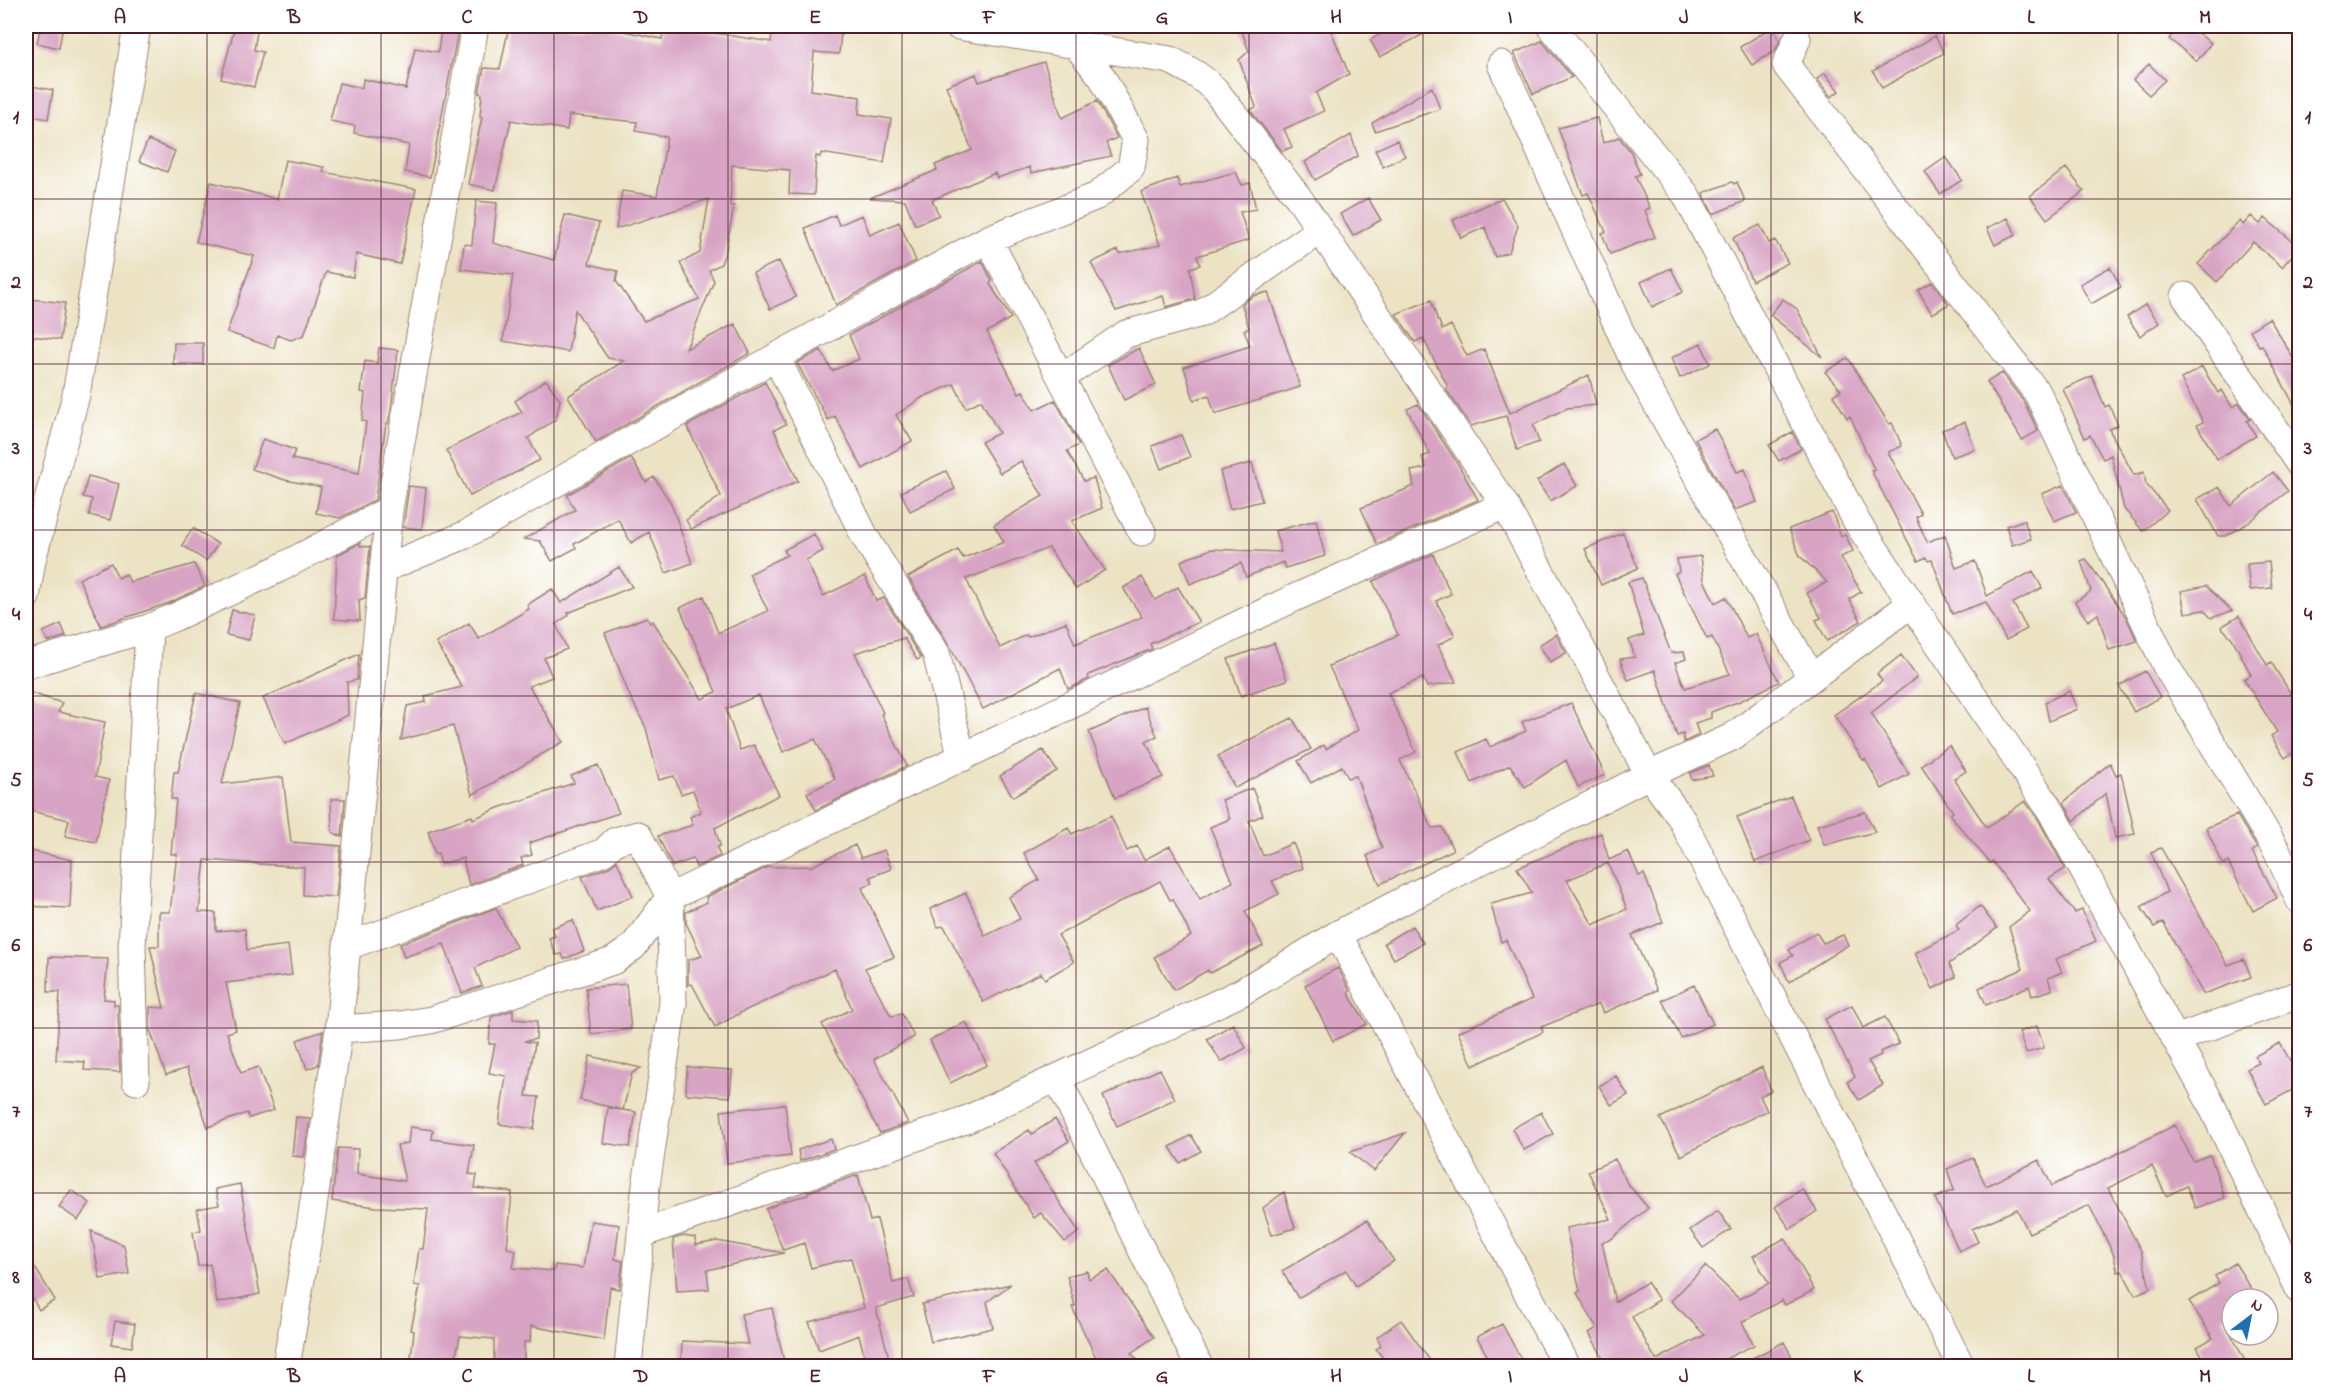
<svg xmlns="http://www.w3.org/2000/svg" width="2325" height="1392" font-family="'Indie Flower',sans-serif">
  <rect width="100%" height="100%" fill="#fff"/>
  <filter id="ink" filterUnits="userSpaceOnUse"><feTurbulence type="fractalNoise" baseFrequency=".0167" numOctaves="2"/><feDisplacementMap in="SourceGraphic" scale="12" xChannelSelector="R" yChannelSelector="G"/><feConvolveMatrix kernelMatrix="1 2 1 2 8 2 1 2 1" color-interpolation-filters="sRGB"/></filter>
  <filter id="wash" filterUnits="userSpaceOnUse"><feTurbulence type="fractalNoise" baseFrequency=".008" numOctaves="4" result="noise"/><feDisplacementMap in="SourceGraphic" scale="24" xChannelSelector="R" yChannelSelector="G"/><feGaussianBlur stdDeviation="1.35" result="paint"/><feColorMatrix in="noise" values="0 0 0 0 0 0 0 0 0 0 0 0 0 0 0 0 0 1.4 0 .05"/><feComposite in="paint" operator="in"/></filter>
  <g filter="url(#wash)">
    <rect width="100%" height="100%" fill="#ece3c4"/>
    <g id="blocks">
      <path fill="#d8a4c4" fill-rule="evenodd" d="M41 26H63L59 48 37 43Z
        M235 26H258L254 50 263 52 254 87 221 79Z
        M509 26H600L662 39 664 26H702L701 31 771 42 773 26 841 33 839 54 814 52 811 90 860 97 859 114 891 119 884 163 821 153 820 157 816 156 814 195 789 194 790 170 732 165 730 206H734L726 250 721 264 709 270 714 281 686 349 735 324 750 353 596 442 568 396 624 361 608 358 575 310 568 352 503 341 513 275 461 269 464 244 472 245 476 201 497 203 493 243 554 260 565 215 599 223 589 264 618 271 616 281 644 321 699 299 680 263 700 253 709 199 616 229 622 191 657 196 667 137 636 131 637 122 569 115 567 130 511 120 495 190 468 184 482 117H480L482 94 479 93 484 68 500 69Z
        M1240 26H1329L1349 74 1316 93 1324 111 1284 129 1292 147 1282 151 1250 110 1256 107 1239 60 1249 51Z
        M1395 26H1439L1380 57 1370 40Z
        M2180 26H2188L2211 43 2197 61 2169 39Z
        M1772 27 1780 40 1775 51 1752 65 1740 47Z
        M441 29 458 31 430 177 405 172 409 145 354 133 355 126 330 121 339 83 362 88 363 79 406 89 415 48 438 52Z
        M1935 36 1944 53 1882 88 1873 71Z
        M1542 41 1572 77 1533 94 1514 53Z
        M1044 62 1062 118 1097 101 1117 138 1106 143 1111 156 1031 173 1030 167 997 178 995 173 932 200 939 215 915 225 905 200 870 198 937 170 935 165 972 150 946 86 976 74 979 82Z
        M2149 64 2165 80 2149 95 2133 80Z
        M1825 73 1839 91 1831 97 1817 79Z
        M26 85 53 90 48 119 26 115Z
        M1432 87 1440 109 1375 131 1372 123Z
        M1597 118 1603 143 1619 137 1631 152 1640 174 1635 176 1650 208 1645 210 1655 237 1610 254 1602 233 1606 232 1588 193 1583 195 1558 128Z
        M1351 135 1358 156 1315 180 1305 162Z
        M148 140 175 151 167 172 139 161Z
        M1397 140 1405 156 1383 167 1375 150Z
        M1946 157 1962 180 1940 194 1925 172Z
        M285 160 324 167 323 172 416 189 400 264 356 254 353 277 326 272 304 335 291 340 277 335 274 348 227 332 254 256 196 242 211 182 277 199Z
        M2066 168 2084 191 2047 219 2030 196Z
        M1236 172 1242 185 1250 183 1256 209 1240 212 1249 240 1197 256 1200 265 1190 268 1195 299 1166 307 1163 296 1116 311 1091 263 1118 250 1120 254 1160 245 1141 192 1177 178 1180 187Z
        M1732 182 1734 184 1737 182 1745 201 1713 214 1703 193Z
        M1368 198 1381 220 1353 236 1340 214Z
        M1502 198 1518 226 1509 252 1495 257 1485 227 1461 238 1453 220Z
        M835 215 839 225 862 215 870 235 899 222 916 261 836 305 805 228Z
        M2251 216 2260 224 2265 218 2299 247 2282 267 2253 242 2217 282 2198 264 2239 221 2243 225Z
        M2008 218 2016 235 1995 245 1987 228Z
        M1760 225 1769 243 1775 240 1788 263 1752 281 1733 238Z
        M779 261 796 297 770 309 753 273Z
        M982 261 992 281 990 284 1011 318 987 332 1019 393 1023 391 1034 410 1055 400 1079 445 1067 451 1084 481 1094 478 1102 508 1072 521 1105 570 1076 589 1049 548 966 579 1000 648 1026 635 1028 637 1066 622 1075 644 1142 617 1123 588 1142 577 1155 600 1178 587 1199 622 1150 644 1152 649 1142 653 1088 675 1089 679 1068 689 1060 668 983 709 949 645 908 577 958 550 963 558 1004 542 994 525 1043 496 1021 461 1000 473 981 442 999 433 981 400 966 408 954 384 923 397 896 415 912 441 863 469 835 416 828 420 797 363 821 350 832 371 859 359 849 335Z
        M2110 267 2121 287 2091 304 2080 284Z
        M1671 268 1683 292 1652 307 1641 282Z
        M1932 282 1949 304 1932 314 1918 290Z
        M1268 292 1300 387 1215 414 1209 395 1194 400 1184 367 1250 346 1244 330 1249 328 1242 304 1253 296Z
        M30 299 65 303 60 340 26 335Z
        M1783 299 1797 309 1822 357 1770 315Z
        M1431 300 1437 318V321H1439L1442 330 1451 325 1467 356 1484 349 1510 413 1589 375 1596 405 1567 408 1533 425 1539 442 1517 450 1506 416 1471 426 1446 389 1448 387 1423 338 1415 342 1396 314Z
        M2146 304 2159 323 2140 336 2127 317Z
        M2269 318 2300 369V416L2262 345 2259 346 2250 330Z
        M174 343H203V364H173Z
        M1701 343 1710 364 1680 378 1671 358Z
        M379 348 398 350 391 410 388 424H386L375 500 340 518 316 513 321 487 285 480 252 469 263 439 295 450 292 459 359 473 366 422 362 421 365 393 361 392 365 361 377 363Z
        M1139 348 1156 385 1124 400 1108 365Z
        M1848 358 1889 424 1892 423 1902 446 1888 452 1921 514 1916 517 1927 542 1945 535 1956 568 1975 561 1987 596 2033 571 2042 588 2013 603 2027 629 2006 640 1986 602 1952 614 1932 560 1928 561 1926 557 1918 561 1871 470 1874 469 1850 416 1847 418 1833 395 1841 390 1825 372Z
        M2202 367 2218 393 2222 390 2232 407 2239 403 2250 419 2247 421 2256 436 2217 459 2197 425 2203 422 2181 379Z
        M2002 373 2024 402 2038 431 2022 440 1987 382Z
        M2092 376 2105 407 2109 405 2118 425 2109 429 2134 475 2144 472 2146 484 2168 510 2143 531 2124 509 2111 455 2103 459 2090 435 2085 438 2063 389Z
        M546 380 560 400 556 419 528 438 540 460 470 496 446 450 522 412 515 401Z
        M765 382 786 424 774 430 798 481 691 529 686 520 721 496 687 426Z
        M1418 404 1458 464 1478 500 1377 544 1361 508 1414 486 1411 471 1426 468 1422 457 1430 454 1407 409Z
        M1965 422 1975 449 1952 457 1942 430Z
        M1715 429 1737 472 1745 469 1757 502 1734 510 1695 439Z
        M1792 432 1801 449 1779 461 1769 445Z
        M1181 435 1190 457 1161 469 1152 446Z
        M631 458 646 482 654 477 671 503 692 563 666 573 649 532 631 543 618 519 574 544 576 548 552 561 540 541 524 539 575 510 567 495Z
        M1252 463 1262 501 1230 509 1220 471Z
        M1564 464 1577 486 1550 501 1537 481Z
        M946 471 955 489 910 511 901 492Z
        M2273 472 2288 491 2248 523 2226 536H2218L2197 499 2219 487 2231 506Z
        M88 476 119 484 110 520 89 515 92 499 83 497Z
        M2063 485 2076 512 2054 521 2042 494Z
        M409 486 426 488 422 529 403 527Z
        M1832 512 1841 536 1845 534 1853 551 1841 557 1861 592 1849 599 1861 621 1827 641 1816 620 1821 618 1807 593 1827 582 1800 556 1789 529Z
        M1316 520 1325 556 1285 568 1283 562 1246 577 1241 563 1190 584 1181 561 1211 549 1281 552 1275 531Z
        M2024 520 2031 539 2012 545 2006 526Z
        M193 528 218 544 206 561 182 545Z
        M1623 533 1638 568 1601 585 1585 549Z
        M814 534 823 551 806 560 823 596 865 576 876 601 884 598 921 658 917 660 904 638 855 653 883 713 881 714 907 766 816 810 807 793 835 779 815 739 783 752 759 695 726 709 740 750 754 745 779 795 715 828 720 845 717 848 720 856 696 867 693 859 672 866 658 836 693 825 690 817 701 812 693 790 681 794 674 776 659 780 646 728 629 694 605 633 647 617 650 623 653 621 702 699 716 692 680 608 704 596 718 633 768 611 749 574 787 555 784 550Z
        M360 543V546L370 547 365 598 359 600 360 621 334 619 337 555Z
        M1433 554 1451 594 1436 601 1455 636 1438 645 1456 682 1427 687 1423 678 1388 693 1416 752 1400 760 1432 828 1442 827 1453 850 1380 884 1367 856 1382 848 1356 776 1348 778 1342 766 1311 783 1298 761 1324 745 1326 749 1358 730 1329 666 1398 635 1373 581Z
        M1701 556 1704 580 1715 603 1726 597 1747 638 1756 634 1779 682 1740 701 1711 712V718L1695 723 1699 735 1684 742 1683 734 1677 736 1655 670 1628 680 1620 659 1635 657 1629 640 1644 635 1628 582 1642 578 1671 653 1684 652 1686 659 1675 663 1685 688 1730 674 1712 637 1707 639 1675 574 1679 572 1677 559Z
        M2086 559 2126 617 2137 641 2109 650 2098 614 2088 621 2075 602 2091 591 2081 561Z
        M2269 562 2272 588 2250 590 2247 564Z
        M111 563 118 578 126 574 130 582 194 564 205 586 169 603 101 626 79 579Z
        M619 567 632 587 568 613 569 615 556 624 567 649 544 658 552 677 529 686 563 742 472 795 453 726 401 740 407 706 426 702 425 696 462 687 436 643 469 623 479 639 529 609 527 605 552 589 561 603Z
        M2206 586 2232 611 2211 618 2204 610 2185 613 2181 591Z
        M232 610 255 615 249 640 226 635Z
        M2239 616 2267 665 2271 662 2291 694 2300 689V748L2285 758 2271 736 2277 732 2244 679 2251 675 2232 638 2221 627Z
        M61 624 66 636 48 642 43 632Z
        M1556 634 1566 653 1550 662 1539 645Z
        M1274 643 1287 680 1241 696 1228 659Z
        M359 654 357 680 347 682 348 715 285 744 263 698Z
        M1901 655 1917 677 1871 713 1909 774 1882 789 1865 759 1863 760 1834 715 1882 681 1877 674Z
        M2145 671 2160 697 2134 712 2119 686Z
        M2069 691 2077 709 2049 721 2045 702Z
        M31 693 62 703 58 712 105 722 95 777 109 780 96 842 65 836 69 820 26 810V710Z
        M196 693 240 703 222 784 283 777 291 842 341 846 336 897 303 895 304 867 205 860 199 912 216 913V931L245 929 247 950 288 945 292 975 226 983 236 1030 227 1033 241 1073 258 1067 274 1110 249 1118 247 1113 208 1127 187 1068 166 1075 150 1030V1007L164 1008 150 946H159V912H170L177 854H171L176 799H171L174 772H178Z
        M1571 703 1605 775 1578 787 1566 760 1525 787 1510 765 1472 783 1458 752 1486 739 1490 747 1526 731 1522 722Z
        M1145 707 1157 736 1146 741 1163 777 1115 798 1089 732Z
        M1292 718 1311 749 1235 788 1218 756Z
        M1949 746 1966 771 1954 779 1987 828 2025 801 2038 819 2065 869 2049 879 2075 913 2082 910 2096 941 2056 959 2062 972 2048 978 2052 990 2032 996 2029 986 1986 1005 1979 988 2023 969 2009 927 2030 911 1992 861 1990 863 1950 815 1953 812 1921 765Z
        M1043 750 1057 771 1013 797 1000 776Z
        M2110 763 2116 775 2121 773 2135 834 2115 838 2106 793 2074 821 2064 802Z
        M598 765 619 813 529 843 532 855 521 858 523 865 469 885 463 858 441 864 438 853 435 854 428 831 472 816 473 819 498 808 574 783 571 776Z
        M1709 765 1713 776 1692 780 1690 773Z
        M1252 788 1263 815 1249 821 1263 856 1293 843 1303 868 1272 881 1279 894 1245 911 1263 946 1210 973 1208 970 1174 990 1154 957 1191 936 1173 899 1170 900 1160 881 1058 935 1074 962 1045 979 1041 973 983 1002 944 926 938 927 930 909 966 893 985 936 1020 919 1009 897 1039 880 1024 853 1068 828 1072 834 1111 816 1127 851 1137 846 1144 860 1170 846 1200 899 1233 882 1210 827 1230 819 1222 800Z
        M1791 796 1809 840 1755 862 1737 817Z
        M331 799H345L342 837 332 832Z
        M1865 812 1875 832 1824 845 1817 825Z
        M2237 815 2257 848 2252 851 2277 898 2253 911 2228 862 2223 864 2206 828Z
        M1601 833 1609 860 1628 851 1639 876 1644 874 1663 922 1632 935 1657 990 1603 1013 1599 1004 1541 1027 1543 1032 1473 1066 1458 1032 1532 999 1506 940 1501 942 1491 904 1532 893 1517 868ZM1608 863 1627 909 1593 925 1567 880Z
        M855 845 861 858 884 850 891 869 870 877 873 883 862 888 894 957 865 968 891 1016 902 1014 914 1037 874 1059 908 1123 880 1133 822 1024 852 1009 835 969 744 1011 715 1027 692 984 688 985V960L702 956 686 923V912L707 902 706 897 768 867 812 866Z
        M2161 848 2228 965 2244 959 2251 977 2203 994 2163 922 2154 927 2141 907 2167 892 2151 852Z
        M26 850 72 860 70 908 26 906Z
        M617 861 633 896 597 911 582 877 609 867Z
        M1980 906 1997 928 1949 964 1956 977 1933 989 1915 953 1959 930 1956 925Z
        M496 908 516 947 475 968 482 986 462 993 444 944 404 957 400 944Z
        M573 920 584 951 564 959 562 954 556 955 549 938 555 936 552 928Z
        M1412 926 1423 943 1394 959 1384 943Z
        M1816 932 1823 943 1843 935 1848 945 1789 982 1780 962 1793 956 1789 950Z
        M49 957 108 959 104 999 114 1000V1005H118L120 1072 84 1070 85 1062 56 1060 60 992H48Z
        M1338 968 1350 991 1348 993 1367 1024 1333 1041 1305 985Z
        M626 984 631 1029 591 1034 586 988Z
        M1694 985 1713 1024 1681 1038 1662 1000Z
        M1852 1005 1863 1028 1885 1017 1899 1044 1880 1052 1881 1055 1868 1061 1883 1085 1859 1100 1847 1082 1855 1077 1825 1019Z
        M513 1010V1019L537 1021 536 1039 524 1041 535 1043 526 1096 539 1097 534 1129 499 1124 506 1076 489 1073 495 1044H489L491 1017Z
        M966 1022 987 1065 950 1083 930 1040Z
        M1233 1024 1246 1048 1221 1062 1207 1039Z
        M2037 1026 2044 1048 2026 1053 2019 1032Z
        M323 1031 318 1065 307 1069 297 1040Z
        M2280 1043 2300 1078V1086L2266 1104 2247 1069 2259 1063 2255 1056Z
        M590 1056 641 1068 632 1073 623 1110 580 1100Z
        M687 1067 732 1070 730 1097 686 1094Z
        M1762 1067 1771 1091 1760 1096 1767 1111 1726 1130 1727 1132 1681 1156 1660 1118Z
        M1160 1069 1175 1099 1117 1126 1103 1096Z
        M1616 1076 1628 1095 1611 1105 1599 1086Z
        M785 1104 791 1156 727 1163 721 1111Z
        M608 1108 636 1112 630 1147 603 1143Z
        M1541 1112 1553 1134 1524 1150 1512 1129Z
        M296 1117 310 1118 304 1157 292 1156Z
        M1055 1119 1069 1141 1034 1163 1079 1232 1065 1242 1041 1213 1034 1218 993 1153 1029 1130 1032 1134Z
        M2175 1125 2193 1161 2210 1155 2225 1198 2195 1208 2187 1186 2166 1196 2152 1166 2108 1188 2141 1251 2150 1288 2135 1295 2122 1271 2118 1272 2113 1253 2089 1205 2029 1233 2017 1209 1972 1229 1978 1242 1959 1251 1935 1198 1954 1190 1947 1169 1973 1158 1986 1186 2039 1160 2052 1186Z
        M410 1127 433 1130 432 1139 474 1145 469 1174 477 1175 475 1188 512 1192 507 1248 516 1250 513 1268 554 1271 555 1265 583 1268 591 1221 619 1225 615 1259 623 1261 620 1283 619 1289 610 1287 604 1340 531 1326 530 1342H524V1366H494V1339L460 1336 454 1366H410L414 1331 411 1330 420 1286 414 1285 419 1249H423L428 1209 376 1207 332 1201 338 1148 358 1149 357 1174 405 1181 397 1145 408 1143Z
        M1405 1133 1374 1171 1350 1152Z
        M1191 1135 1201 1151 1180 1163 1170 1147Z
        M831 1139 834 1149 800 1161 798 1150Z
        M1615 1159 1627 1183 1648 1208 1610 1240 1602 1242 1615 1302 1647 1282 1659 1300 1632 1317 1656 1360 1705 1335 1671 1301 1705 1266 1739 1299 1769 1283 1753 1256 1785 1238 1814 1290 1785 1305 1782 1300 1742 1322 1754 1345 1711 1366H1608L1589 1333 1597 1328 1577 1293 1580 1291 1566 1228 1611 1219 1588 1171Z
        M858 1175 870 1221 877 1219 893 1283 908 1279 914 1297 876 1308 891 1366H867L859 1335 819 1350 809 1322 864 1308 851 1258 811 1268 804 1243 783 1250 766 1209 784 1201 808 1195V1192Z
        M240 1184 260 1294 217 1303 210 1264 198 1266 193 1232 201 1230 197 1209 219 1205 215 1189Z
        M1802 1189 1817 1211 1790 1229 1775 1207Z
        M71 1190 90 1203 78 1220 59 1207Z
        M1284 1192 1295 1228 1272 1235 1263 1208Z
        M1718 1211 1731 1229 1703 1248 1690 1230Z
        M1367 1220 1394 1261 1356 1286 1346 1270 1298 1298 1282 1271Z
        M91 1231 124 1245 129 1274 100 1279Z
        M684 1236 695 1238 696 1245 717 1241 784 1253 707 1270 709 1289 677 1291 673 1239Z
        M26 1253 55 1300 39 1310 26 1287Z
        M2235 1263 2258 1299H2232V1311L2222 1317 2244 1359 2231 1366 2226 1358 2230 1366H2208L2197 1347 2213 1338 2189 1301 2219 1283 2215 1276Z
        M1108 1270 1154 1337 1131 1353 1144 1366H1100L1072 1307 1075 1306 1067 1276 1087 1271 1089 1279Z
        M1011 1284 987 1302 993 1328 931 1342 922 1304Z
        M772 1308 785 1366 681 1365 682 1341 748 1344 741 1314Z
        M1401 1320 1434 1366H1389L1376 1349 1381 1346 1377 1337Z
        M115 1321 135 1324 132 1347 111 1344Z
        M1502 1324 1525 1366H1493L1477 1337Z
        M1784 1342 1797 1366H1737Z"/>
    </g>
  </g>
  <g filter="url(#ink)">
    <use href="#blocks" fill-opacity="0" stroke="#9b8178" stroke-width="1.5"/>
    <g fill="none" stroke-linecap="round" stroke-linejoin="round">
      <defs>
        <path id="minor" d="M958 26 1170 60C1187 69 1202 76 1215 90L1298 197 1505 505 1649 775 1681 818 1961 1366
          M1551 26 1686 195 1858 524 2051 811 2209 1100 2300 1291
          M1797 39 1786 65 2038 394 2165 664 2277 851 2300 901
          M1501 64 1638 371 1811 677
          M988 239 1142 532
          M2185 296 2300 465
          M776 357 865 537 936 653 962 758
          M1061 378 1126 334 1202 313 1320 230
          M383 569 465 535 776 357 988 239 1097 196 1131 168 1136 140 1102 77 1076 45
          M26 597 32 560 76 395 137 26
          M26 665 149 628 175 617 278 569 389 510
          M1338 934 1566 1366
          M348 946 604 852 615 841 638 835 670 897 673 1003 645 1193 628 1366
          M339 1029 400 1025 431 1020 613 961 633 947 670 897 1294 598 1505 505
          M2175 1039 2300 994
          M1057 1078 1199 1366
          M136 1081 132 947 149 628
          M641 1234 968 1119 1240 993 1338 934 1649 775 1732 737 1912 603
          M286 1366 311 1221 339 1029 389 510 475 26"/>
      </defs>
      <use href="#minor" stroke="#9b8178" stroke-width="29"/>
      <use href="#minor" stroke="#fff" stroke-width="27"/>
    </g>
  </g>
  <path fill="none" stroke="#4a1f2b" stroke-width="1.5" stroke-opacity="0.55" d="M207 26V1366M381 26V1366M554 26V1366M728 26V1366M902 26V1366M1076 26V1366M1249 26V1366M1423 26V1366M1597 26V1366M1771 26V1366M1944 26V1366M2118 26V1366M26 199H2300M26 364H2300M26 530H2300M26 696H2300M26 862H2300M26 1028H2300M26 1193H2300"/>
  <rect width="2325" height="1392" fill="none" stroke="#fff" stroke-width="66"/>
  <g transform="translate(2250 1317) rotate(32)"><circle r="28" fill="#ffffff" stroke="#b7a5aa" stroke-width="1.5"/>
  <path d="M0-4.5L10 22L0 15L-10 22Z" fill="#1f6fb2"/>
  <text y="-9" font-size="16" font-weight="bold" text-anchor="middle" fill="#4a1f2b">N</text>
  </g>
  <rect x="33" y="33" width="2259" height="1326" fill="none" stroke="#4a1f2b" stroke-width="2"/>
  <g font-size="20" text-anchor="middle" font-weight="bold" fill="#4a1f2b">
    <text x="120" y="23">A</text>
    <text x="294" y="23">B</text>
    <text x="467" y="23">C</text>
    <text x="641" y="23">D</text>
    <text x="815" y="23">E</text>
    <text x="989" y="23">F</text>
    <text x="1162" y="23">G</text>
    <text x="1336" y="23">H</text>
    <text x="1510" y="23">I</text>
    <text x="1684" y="23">J</text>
    <text x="1858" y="23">K</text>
    <text x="2031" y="23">L</text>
    <text x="2205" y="23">M</text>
    <text x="16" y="123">1</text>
    <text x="2308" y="123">1</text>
    <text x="16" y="288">2</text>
    <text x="2308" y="288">2</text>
    <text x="16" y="454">3</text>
    <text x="2308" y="454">3</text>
    <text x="16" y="620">4</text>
    <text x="2308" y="620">4</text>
    <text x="16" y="786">5</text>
    <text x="2308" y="786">5</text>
    <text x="16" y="951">6</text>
    <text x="2308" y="951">6</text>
    <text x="16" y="1117">7</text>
    <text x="2308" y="1117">7</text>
    <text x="16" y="1283">8</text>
    <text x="2308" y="1283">8</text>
    <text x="120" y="1382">A</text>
    <text x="294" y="1382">B</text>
    <text x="467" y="1382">C</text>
    <text x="641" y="1382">D</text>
    <text x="815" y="1382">E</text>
    <text x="989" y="1382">F</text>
    <text x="1162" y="1382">G</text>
    <text x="1336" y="1382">H</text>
    <text x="1510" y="1382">I</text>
    <text x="1684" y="1382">J</text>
    <text x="1858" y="1382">K</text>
    <text x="2031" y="1382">L</text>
    <text x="2205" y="1382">M</text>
  </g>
</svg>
